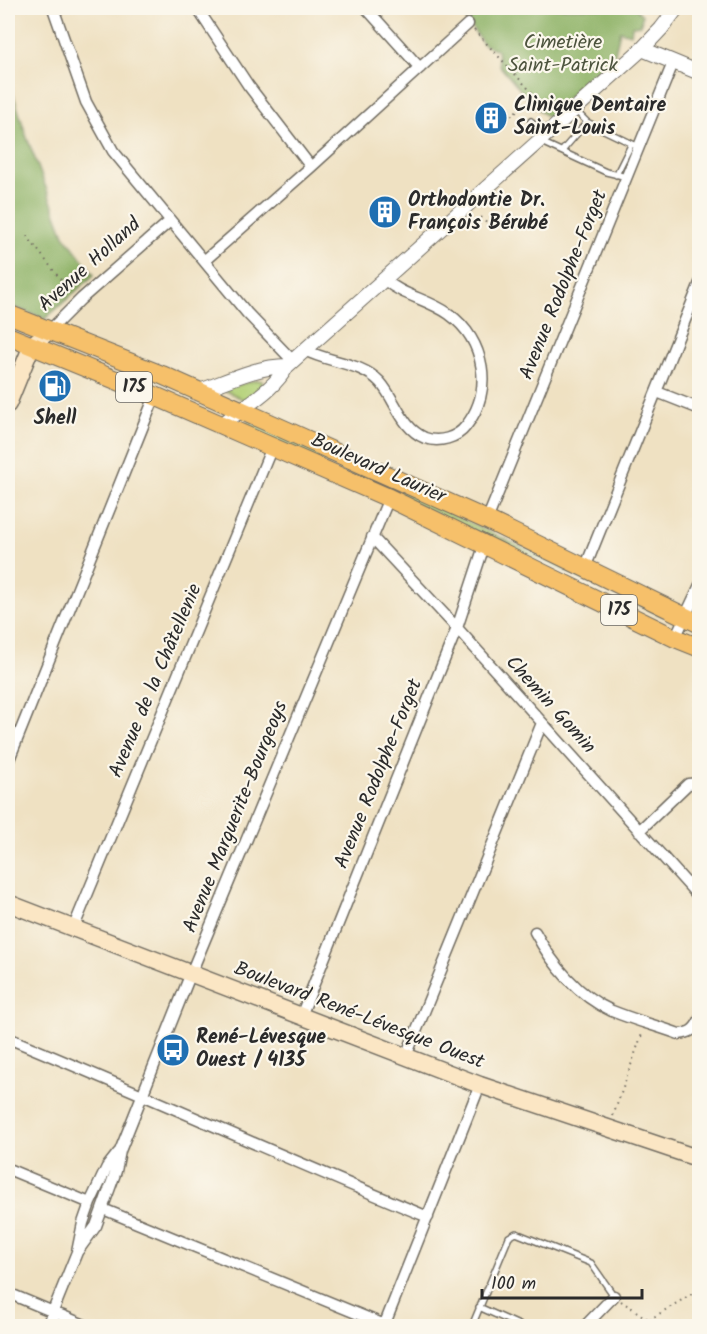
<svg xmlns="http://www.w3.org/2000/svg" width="707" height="1334" font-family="Kalam,sans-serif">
  <rect width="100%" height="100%" fill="#fbf7ec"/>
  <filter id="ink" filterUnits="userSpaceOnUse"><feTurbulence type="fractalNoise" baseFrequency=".0167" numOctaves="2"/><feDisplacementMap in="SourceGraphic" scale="12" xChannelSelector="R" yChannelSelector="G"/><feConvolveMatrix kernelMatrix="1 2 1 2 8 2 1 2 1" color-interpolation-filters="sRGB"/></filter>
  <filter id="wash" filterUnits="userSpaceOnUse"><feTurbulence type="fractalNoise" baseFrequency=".008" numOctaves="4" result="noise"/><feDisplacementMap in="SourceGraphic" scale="24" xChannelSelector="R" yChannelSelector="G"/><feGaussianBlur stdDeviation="1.35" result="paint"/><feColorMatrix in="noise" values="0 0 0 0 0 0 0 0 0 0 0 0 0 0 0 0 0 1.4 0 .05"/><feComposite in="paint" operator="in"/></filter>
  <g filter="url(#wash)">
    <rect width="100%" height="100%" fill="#efe1c2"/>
    <path fill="#b4d178" stroke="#707e52" stroke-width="1.5" d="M257 380 262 381 263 385 247 401 222 389Z
      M248 421 379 481 377 485 243 427Z
      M385 483 634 600 664 616 383 489Z"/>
    <path fill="#8fb368" stroke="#5d6f4a" stroke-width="1.5" d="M458 8H635L642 15 641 25 632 26 631 34 620 31 614 57 565 100 549 118 534 106 499 65 497 50 484 45Z
      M8 78 27 138 64 235 94 275 45 319 8 305Z"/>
  </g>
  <g filter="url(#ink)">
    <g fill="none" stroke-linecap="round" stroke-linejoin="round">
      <defs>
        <path id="service" d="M531 121 544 135
          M587 122 639 147
          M539 141 606 172 627 177
          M562 151 587 122 575 110
          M616 175 631 145
          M479 1307 521 1326
          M472 1326 509 1237 516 1233 591 1263 614 1296"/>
        <path id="minor" d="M53 8 86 102 113 151 247 313 293 361
          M197 8 248 85 311 167
          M366 8 420 68
          M204 261 311 167 468 24
          M50 330 81 299 170 221
          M305 350C329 363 361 362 380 382 396 400 401 428 425 438 439 443 457 438 466 426 494 391 485 340 449 314 428 299 403 296 385 280
          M657 392 700 409
          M487 520 673 63
          M372 537 457 628 700 898
          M585 568 700 283
          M675 638 700 585
          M8 762 155 396
          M639 831 688 784 700 783
          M73 929 272 447
          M535 932C552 964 578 996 612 1011 634 1020 657 1026 679 1034 690 1033 695 1030 700 1019
          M301 1016 457 628 485 543
          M8 1038C148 1096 287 1159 428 1217
          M406 1056 542 723
          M8 1169 90 1203
          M103 1209 385 1325
          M77 1252 96 1226 116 1171 120 1151 191 973 389 498
          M8 1293 87 1326
          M47 1326 77 1252 83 1223 90 1203 107 1167 118 1153
          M384 1326 480 1085
          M585 1326 614 1296"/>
        <path id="tertiary" d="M642 49 700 73
          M197 392C225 382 257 366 287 366
          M222 425C243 406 273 392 287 366L642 49 661 29 677 8"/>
        <path id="secondary" d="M8 404 32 345 50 330
          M8 903 480 1085 700 1159"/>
        <path id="primary" d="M8 314 162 375 487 520 700 624
          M8 336 155 396 389 498 675 638 700 648"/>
      </defs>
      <use href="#service" stroke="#706b60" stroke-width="8"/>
      <use href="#minor" stroke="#706b60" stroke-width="13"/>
      <use href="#tertiary" stroke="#706b60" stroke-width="16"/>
      <use href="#secondary" stroke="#706b60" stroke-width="19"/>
      <use href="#primary" stroke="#706b60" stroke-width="20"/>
      <path stroke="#706b60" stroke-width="2" stroke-dasharray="1.5 4.5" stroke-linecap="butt" d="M473 16 477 8
        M474 30 552 114
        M498 124 499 126 520 108
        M481 217 490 227
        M27 236 71 293
        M613 1116 642 1034
        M621 1301 649 1320
        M639 1326 700 1289"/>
      <use href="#service" stroke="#fff" stroke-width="5"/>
      <use href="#minor" stroke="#fff" stroke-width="10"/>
      <use href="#tertiary" stroke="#fff" stroke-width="14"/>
      <use href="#secondary" stroke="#fbe6c4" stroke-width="16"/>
      <use href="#primary" stroke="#f6c06b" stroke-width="18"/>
    </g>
  </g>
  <defs>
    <symbol id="building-disc" viewBox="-11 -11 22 22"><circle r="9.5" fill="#1f6fb2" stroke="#fbf7ec"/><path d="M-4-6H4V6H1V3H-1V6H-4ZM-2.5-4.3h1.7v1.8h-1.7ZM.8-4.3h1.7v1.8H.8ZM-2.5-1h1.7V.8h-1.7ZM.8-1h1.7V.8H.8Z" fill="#fff"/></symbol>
    <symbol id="fuel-disc" viewBox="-11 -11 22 22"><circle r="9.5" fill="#1f6fb2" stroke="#fbf7ec"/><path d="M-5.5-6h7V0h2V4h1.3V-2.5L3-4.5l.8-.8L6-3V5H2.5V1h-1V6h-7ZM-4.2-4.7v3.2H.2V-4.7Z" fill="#fff"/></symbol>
    <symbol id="bus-disc" viewBox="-11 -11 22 22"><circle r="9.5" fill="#1f6fb2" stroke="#fbf7ec"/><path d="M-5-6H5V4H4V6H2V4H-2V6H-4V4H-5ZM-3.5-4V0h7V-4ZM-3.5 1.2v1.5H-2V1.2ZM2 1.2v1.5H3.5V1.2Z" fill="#fff"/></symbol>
  </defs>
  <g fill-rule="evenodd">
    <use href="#building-disc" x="472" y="99" width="38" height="38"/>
    <use href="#building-disc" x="366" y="193" width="38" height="38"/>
    <use href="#fuel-disc" x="36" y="367" width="38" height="38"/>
    <use href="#bus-disc" x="154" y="1031" width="38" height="38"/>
  </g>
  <g text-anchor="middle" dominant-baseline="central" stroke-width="4.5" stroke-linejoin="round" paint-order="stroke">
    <g fill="#fbf7ec" stroke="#696865" stroke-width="1.5">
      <rect x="116" y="372" width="36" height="30" rx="4.5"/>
      <rect x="601" y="595" width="36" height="30" rx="4.5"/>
    </g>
    <g font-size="18" font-weight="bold" fill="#2b2b2b">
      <text x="134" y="387">175</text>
      <text x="619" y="610">175</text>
    </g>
    <g font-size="20" fill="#4d543e" stroke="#fbf7ec">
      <text x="563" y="43">Cimetière<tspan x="563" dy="23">Saint-Patrick</tspan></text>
    </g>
    <g font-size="20" font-weight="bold" fill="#2b2b2b" stroke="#fbf7ec" text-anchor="start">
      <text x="514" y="106">Clinique Dentaire<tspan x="514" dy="23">Saint-Louis</tspan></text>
      <text x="408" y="201">Orthodontie Dr.<tspan x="408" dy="23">François Bérubé</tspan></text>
      <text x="55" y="419" text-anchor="middle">Shell</text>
      <text x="196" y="1038">René-Lévesque<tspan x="196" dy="23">Ouest / 4135</tspan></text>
    </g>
    <g font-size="20" fill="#2b2b2b" stroke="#fbf7ec">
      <text transform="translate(90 265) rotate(-42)">Avenue Holland</text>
      <text transform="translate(564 285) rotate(-68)">Avenue Rodolphe-Forget</text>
      <text transform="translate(378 469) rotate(24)">Boulevard Laurier</text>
      <text transform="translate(156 681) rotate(-67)">Avenue de la Châtellenie</text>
      <text transform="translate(550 705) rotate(48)">Chemin Gomin</text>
      <text transform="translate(379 774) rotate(-68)">Avenue Rodolphe-Forget</text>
      <text transform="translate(236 817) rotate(-68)">Avenue Marguerite-Bourgeoys</text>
      <text transform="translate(359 1016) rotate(21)">Boulevard René-Lévesque Ouest</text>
    </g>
  </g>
  <rect width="707" height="1334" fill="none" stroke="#fbf7ec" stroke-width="30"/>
  <path d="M482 1289v9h160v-9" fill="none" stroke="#2b2b2b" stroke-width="3"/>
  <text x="491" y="1289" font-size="18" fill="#2b2b2b" stroke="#fbf7ec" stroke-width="4.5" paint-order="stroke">100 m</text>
</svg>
